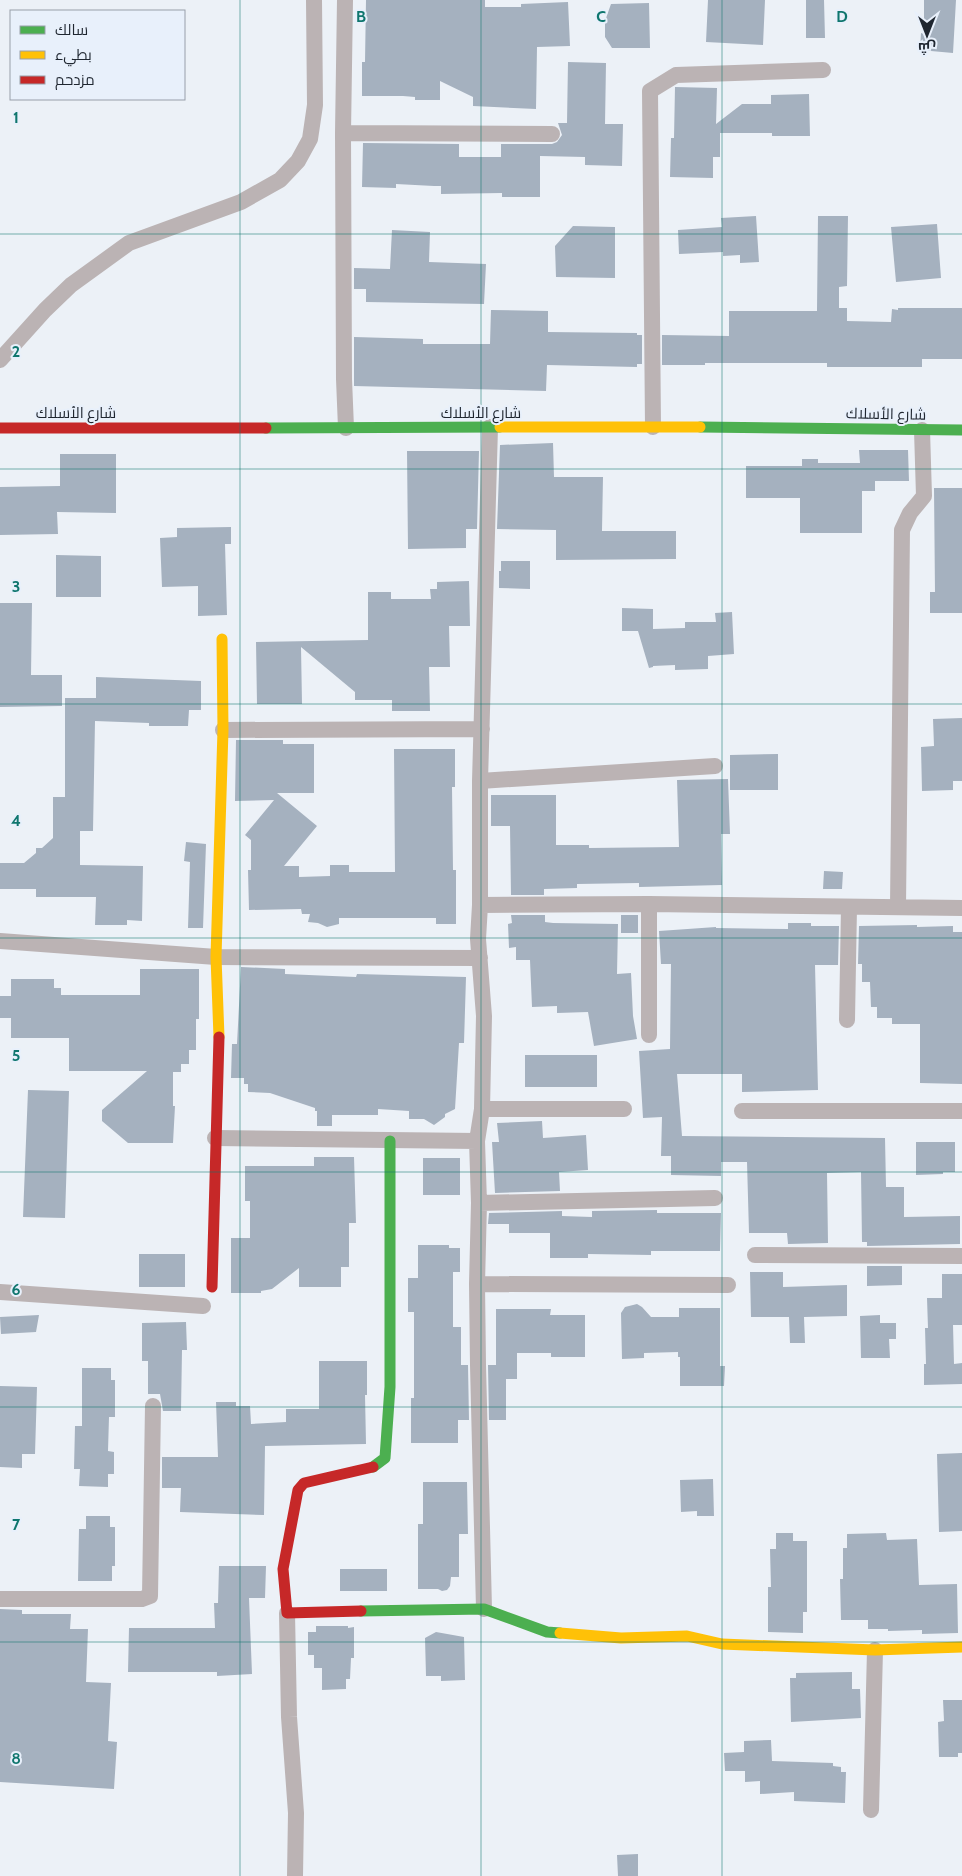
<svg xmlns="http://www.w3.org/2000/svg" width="962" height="1876" font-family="Cabin,Cairo,sans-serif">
  <rect width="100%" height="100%" fill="#ecf1f7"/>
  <path fill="#a5b1bf" d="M366 0H485V7H521V4L568 2 570 46 537 47 536 109 473 106V97L440 81V100H415V97L403 96H362V62H365Z
    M708 0H765L763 45 706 42Z
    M806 0H824L825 38H806Z
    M924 0H956L953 53 920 50 921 33 924 34Z
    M649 3 650 48H612L605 37V21L611 4Z
    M568 62 606 63 605 124H623L622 166 585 165V157L540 156V197H502V193L441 194V186H434L396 184V188L362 187 363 143 459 144V157H501V144H552L557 142 562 135 558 123H567Z
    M675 87 717 88 716 124 742 104H771V95L809 94 810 136H772V133H720V157H713V178L670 177 671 138H674Z
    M756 216 759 262 740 263V255L723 256V252L679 254 678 230 722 227 721 218Z
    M818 216H848L847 286 839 287V308H847V321L891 322 892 309 898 310V308H962V359H922V367H827V363H705V365H662V335L729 336V311H817Z
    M937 224 941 278 896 282 891 227Z
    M573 226 615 227V278L556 277 555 246Z
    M392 230 430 232 429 262 486 264 484 304 366 302V289H354V268L390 269Z
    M491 310 548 311V332L637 333V335H642V364H637V367L547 365 546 391 354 386V337L423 339V344H490Z
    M553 443 554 477H603L602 531H676V559L556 560V530L497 529 500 445Z
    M859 450H908L909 481H875V491H862V533H800V498H746V466H802V459H818V463H860Z
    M407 451H479L477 529H466V548L408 549Z
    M60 454H116V513L57 512 58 534 0 535V487L60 486Z
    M934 488H962V613H930V592H935Z
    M231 527V544H225L227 615 198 616V586L162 587 160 538 177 537V528Z
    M56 555 101 556V597H56Z
    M501 561H530V589L499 588V571H501Z
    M469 581 470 626H449L450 667H429L430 711H392V700H355V692L301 647 302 704H257L256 642 368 640V592H391V599H431L430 589H437V582Z
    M0 603H32L31 675H62V706L0 707Z
    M622 608 653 609V629L685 628V622H716L715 613 732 612 734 654 708 656V669L675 670V665L653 666V667L649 668 638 631H622Z
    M96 677 201 681V710H189L188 726H149V723L95 721 93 831H80V865L143 866 142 921 127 920V925H95L96 897H36V889H0V863H24L36 853V848H42L53 838V797H65V698H96Z
    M962 718V781H953V790L922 791 921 747 934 746 933 719Z
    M236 740H283V744H314V793H277L317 826 284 866H299V877L330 876V865H349V872H395L394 749H455V787H452L453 870H456V924H436V918H339V924L327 927 318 923 308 922 310 914H302L301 909 249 910 248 870H251V840L245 835 274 800 235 801Z
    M778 754V790H730V755Z
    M728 779 730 834H721L722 885 639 887V883L577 884V888L544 889V895H511L510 826H491V795H556V845H589V848L679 847 677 780Z
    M186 842 206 844 203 928H188L190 862 184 861Z
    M824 871 843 872 842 889H823Z
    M511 915H545V922L553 923 618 924 617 974 631 973 633 1016 637 1039 594 1046 588 1012 557 1013V1006L532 1007 530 960H516V947L509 948 508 924 512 923Z
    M621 915H638V933H621Z
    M788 923H811V926H839L838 965H815L818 1090 742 1092V1074H677L682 1136 885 1138 886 1187H904V1217L960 1216V1244L867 1246V1242H862L861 1172 827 1173 828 1243 788 1244 787 1233H749L747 1162H721V1176L671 1175V1156H661L662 1117 643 1118 639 1051 670 1049 671 964H661L659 931 716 927V928L788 929Z
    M917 925V927L953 926V932H962V1084L920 1083V1024H892V1018H877V1007H871L870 982H862V964H858L859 926Z
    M241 967 285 969V974L356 977 357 974 466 977 464 1043H459L455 1109 445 1114V1117L434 1125 424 1119H409V1111L378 1109V1115H332V1126H317V1111H315V1108L270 1093 248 1092V1084H244V1078H231L232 1044H237Z
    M140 969H199V1019H196V1050H189V1064H181V1072H173V1106H175L173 1143H128L102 1121V1110L147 1071H69V1038H11V1018H0V996H11V979H54V988H61V995H140Z
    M525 1055H597V1087H525Z
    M28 1090 69 1091 65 1218 23 1217Z
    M542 1121 543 1138 586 1135 588 1170 559 1172 560 1191 495 1193 492 1142H499L497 1123Z
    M916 1142H955V1172H943V1174L916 1175Z
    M314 1157H354L356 1223H349V1267H341V1287H299V1268L272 1289 261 1291V1293H231V1238H250V1201H245V1166H314Z
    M423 1158H460V1195H423Z
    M657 1210V1213H721L720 1251H651V1255L588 1254V1258H550V1233H509V1224H488L489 1213 562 1211V1216L592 1217V1211Z
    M418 1245H449V1248H460V1272H453V1327H461V1365H468L469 1420H458V1443H411V1398H414V1312H408V1278H418Z
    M139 1254H185V1287H139Z
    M867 1266H902V1285L867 1286Z
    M750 1272H783V1287L847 1285V1316L804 1317 805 1343H790L789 1317H751Z
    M942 1274H962V1325H953L954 1364 962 1363V1384L924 1385V1364H926L925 1328H928L927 1298H942Z
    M637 1304 642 1307 651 1317H679V1308H720V1366H725L724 1386H680V1357H678V1352L644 1353V1358L622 1359 621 1313 625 1307Z
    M496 1309H551L550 1315H585V1357H551V1353H517V1379H506V1420H489L488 1365H496Z
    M39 1315 36 1332 1 1334 0 1317Z
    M880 1315V1323H896V1339H889L890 1358H861L860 1316Z
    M186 1322 187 1350H182L181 1411H163L160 1394H148V1361H142V1323Z
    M319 1361H367V1395H365L366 1444 265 1446 264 1515 180 1512 181 1488H162V1457H218L216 1402H236V1406H250L251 1424 286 1422V1409H319Z
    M82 1368H111V1380H115V1417H109L108 1451 114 1452V1474H108V1487L79 1486 80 1469H74L75 1426H82Z
    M0 1386 37 1387 35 1454H22V1468L0 1467Z
    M962 1453V1531L939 1532 937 1454Z
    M713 1479 714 1516H697V1511L681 1512 680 1480Z
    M423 1482H467L468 1534H459V1577H451L450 1586 447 1590 442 1591 438 1589H418V1524H423Z
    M86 1516H110V1527H115V1566H112V1581H78L79 1529H86Z
    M776 1533H793V1541H807V1612H803V1633L768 1632V1587H771L770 1549H776Z
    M886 1533 887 1540 917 1539 919 1585 957 1584 958 1633 922 1634V1630L888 1631V1629H868V1620H841L840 1579H843V1548H847V1534Z
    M219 1566H266L265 1598H249L252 1674 217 1676V1672H128L129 1628H215L214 1603H218Z
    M340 1569H387V1591H340Z
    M0 1609 22 1610V1614H71L70 1629H88L86 1682 111 1683 108 1741 117 1742 114 1789 0 1782Z
    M316 1626H348V1628L354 1627V1658H351L350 1679H346V1689L322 1690V1668H314V1655H308V1632H316Z
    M436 1632 464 1637 465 1680 441 1681V1676H426L425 1638Z
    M852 1672V1689H860L861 1718 791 1722 790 1678H796V1673Z
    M943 1700H962V1753H958V1757H939L938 1722 944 1721Z
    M771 1740 772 1761 833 1763V1766L841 1767V1772H846L845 1803 794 1801V1792L760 1794V1781L745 1782V1771H725L724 1753 744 1752V1741Z
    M638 1854V1876H618L617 1855Z"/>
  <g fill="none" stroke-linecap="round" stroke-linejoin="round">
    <path stroke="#bbb3b4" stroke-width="16" d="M345 0 343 133 344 379 346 428
      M343 133 552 134
      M0 360 45 310 71 285 129 243 241 202 280 180 298 161 310 139 315 105 314 0
      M653 427 650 91 676 75 823 70
      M223 730 482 729
      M480 781 715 766
      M649 904V1035
      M480 905 649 904 962 908
      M898 907 902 530 910 513 924 496 922 430
      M0 941 216 957 480 958
      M847 1020 849 907
      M482 1109H624
      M742 1111H962
      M215 1138 477 1141
      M479 1203 715 1198
      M755 1255 962 1256
      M477 1284 728 1285
      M0 1292 203 1306
      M0 1599H142L150 1596 153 1406
      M484 1609 478 1365 477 1284 479 1203 477 1141 482 1109 484 1016 478 939 480 905V781L490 427
      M287 1613 289 1717 296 1813 295 1876
      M871 1810 875 1650"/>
    <path stroke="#4caf50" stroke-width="11" d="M700 427 962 430
      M266 428 500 427
      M373 1467 385 1458 390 1387V1141
      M361 1611 484 1609 547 1632 560 1633"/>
    <path stroke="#ffc107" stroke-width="11" d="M500 427H700
      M219 1037 216 957 223 730 222 639
      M560 1633 621 1638 687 1636 722 1644 875 1650 962 1647"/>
    <path stroke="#c62828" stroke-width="11" d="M0 428H266
      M212 1287 219 1037
      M361 1611 287 1613 283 1569 298 1490 304 1483 373 1467"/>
  </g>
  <path fill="none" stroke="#0f766e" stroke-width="1" stroke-opacity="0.55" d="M240 0V1876M481 0V1876M722 0V1876M0 234H962M0 469H962M0 704H962M0 938H962M0 1172H962M0 1407H962M0 1642H962"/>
  <g text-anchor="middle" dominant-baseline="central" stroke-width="4" stroke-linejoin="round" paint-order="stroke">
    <g font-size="15" fill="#1f2630" stroke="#e8f0fb">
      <text x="76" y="413">شارع الأسلاك</text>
      <text x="481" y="413">شارع الأسلاك</text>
      <text transform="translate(886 414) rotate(1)">شارع الأسلاك</text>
    </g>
  </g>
  <g font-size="16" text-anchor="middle" font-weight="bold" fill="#0f766e" stroke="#e8f0fb" stroke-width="4" stroke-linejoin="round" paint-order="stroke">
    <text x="361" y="22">B</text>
    <text x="601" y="22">C</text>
    <text x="842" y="22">D</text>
    <text x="16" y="123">1</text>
    <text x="16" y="357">2</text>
    <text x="16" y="592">3</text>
    <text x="16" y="826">4</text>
    <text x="16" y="1061">5</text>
    <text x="16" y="1295">6</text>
    <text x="16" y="1530">7</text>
    <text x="16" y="1764">8</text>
  </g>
  <rect x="10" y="10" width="175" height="90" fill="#e8f0fb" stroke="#989faa"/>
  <rect x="20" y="26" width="25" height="8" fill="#4caf50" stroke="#989faa"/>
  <text x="55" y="35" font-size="15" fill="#1f2630">سالك</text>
  <rect x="20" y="51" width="25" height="8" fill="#ffc107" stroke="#989faa"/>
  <text x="55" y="60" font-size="15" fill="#1f2630">بطيء</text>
  <rect x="20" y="76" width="25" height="8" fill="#c62828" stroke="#989faa"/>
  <text x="55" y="85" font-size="15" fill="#1f2630">مزدحم</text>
  <g transform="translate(927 35) rotate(180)" stroke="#e8f0fb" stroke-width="4" paint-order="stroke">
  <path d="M0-4L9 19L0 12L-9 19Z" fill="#1f2630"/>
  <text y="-8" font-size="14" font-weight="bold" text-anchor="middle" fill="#1f2630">ش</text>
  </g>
</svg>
